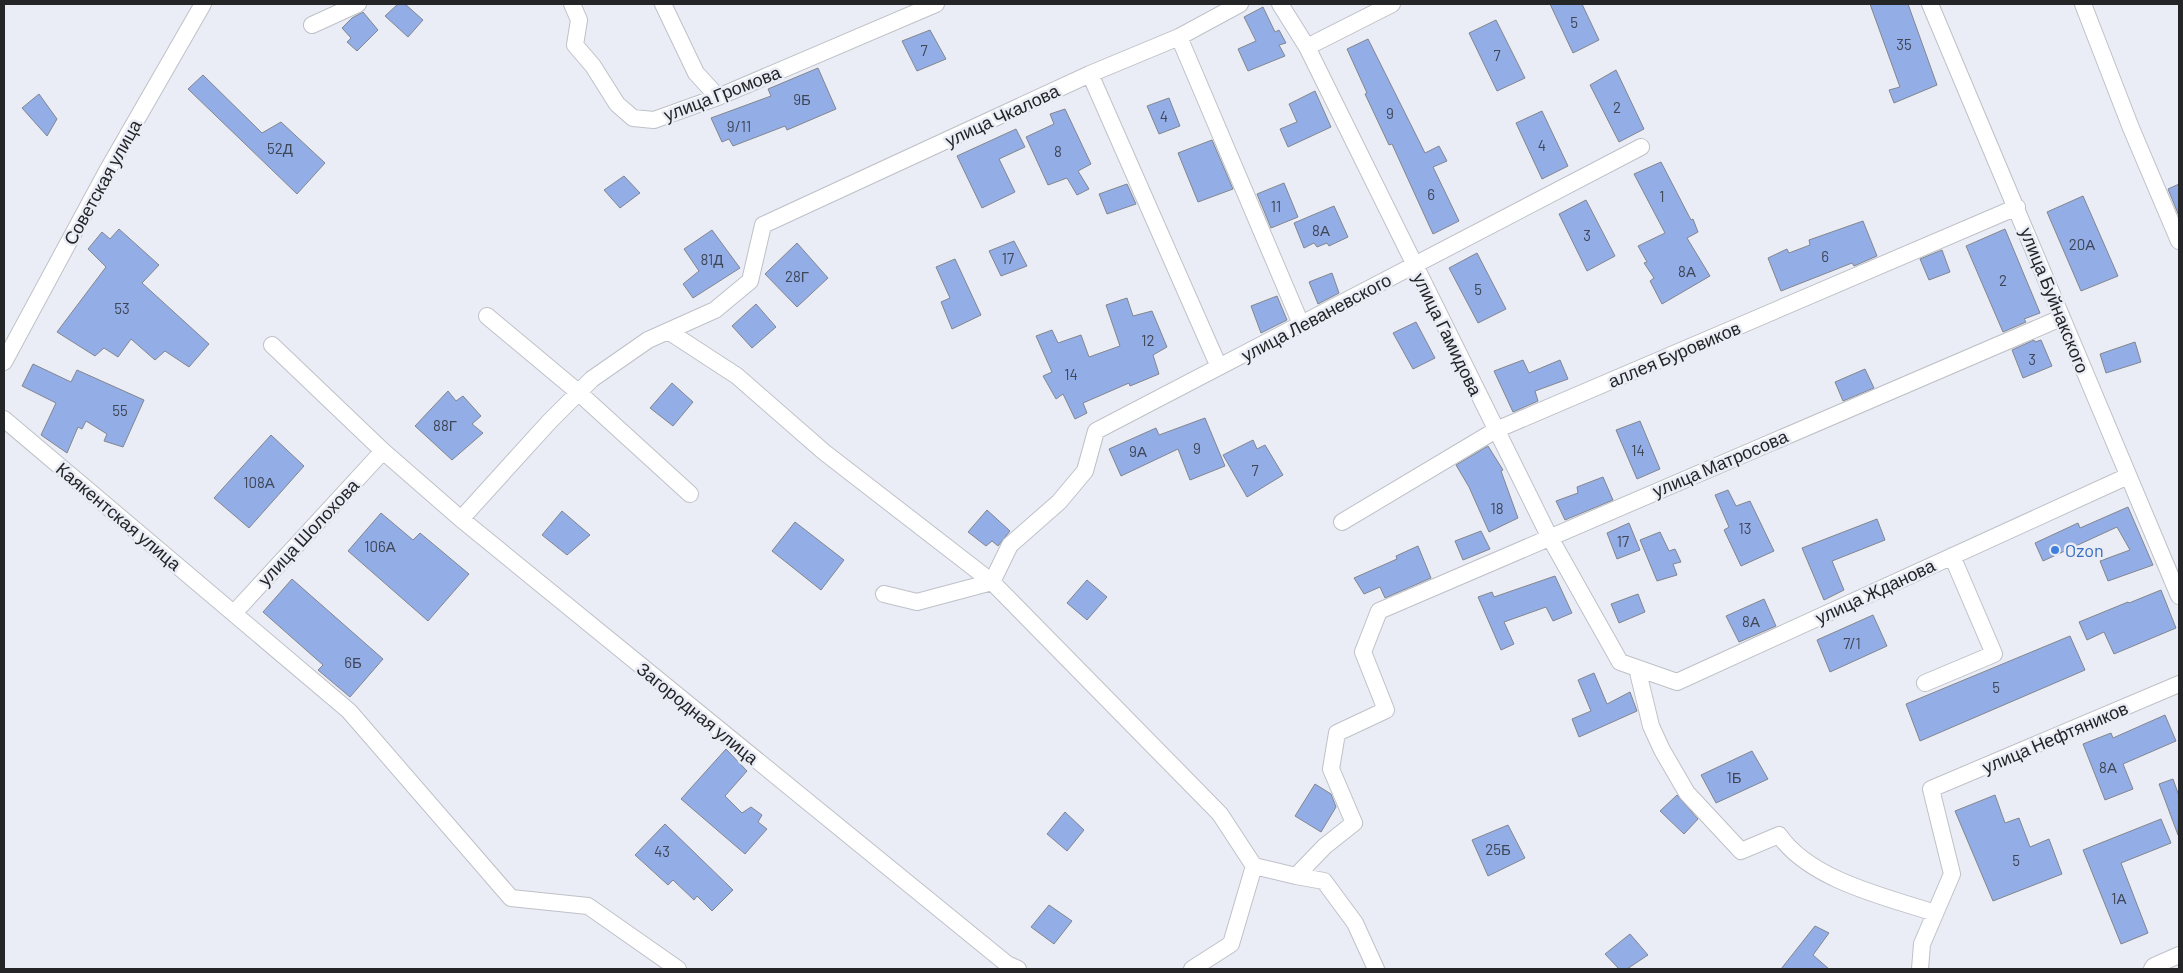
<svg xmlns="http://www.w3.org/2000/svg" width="2183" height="973" font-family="Barlow,sans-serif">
  <rect width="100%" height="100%" fill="#eaedf5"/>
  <path fill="#93ade7" stroke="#83868d" d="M398 4H405L423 20 408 37 385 16Z
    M1550 4H1582L1599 40 1573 53Z
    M1870 4H1908L1937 85 1894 103 1889 90 1900 87Z
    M1263 7 1275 32 1279 30 1286 43 1279 45 1285 56 1248 71 1238 49 1256 41 1244 17Z
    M363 12 378 30 357 51 347 42 351 38 342 28 352 18Z
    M1496 20 1525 78 1497 91 1469 33Z
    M930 30 946 59 917 71 902 41Z
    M1368 39 1425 153 1439 146 1447 161 1433 167 1459 221 1433 234 1392 144 1389 145 1365 94 1367 93 1347 49Z
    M818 68 836 109 787 130 785 126 733 146 729 139 722 142 711 118 771 96 768 89Z
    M1616 70 1644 129 1619 142 1590 85Z
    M203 75 262 133 281 122 325 163 297 194 188 89Z
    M1315 91 1331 127 1288 147 1280 129 1297 122 1289 104Z
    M39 94 57 119 47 136 22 108Z
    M1169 98 1180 126 1159 134 1147 106Z
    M1065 109 1091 164 1078 171 1089 189 1077 195 1067 178 1048 185 1026 137 1054 124 1050 114Z
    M1542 111 1568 166 1542 179 1516 123Z
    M1016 129 1025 147 999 159 1015 192 982 208 957 156Z
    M1212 140 1233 189 1198 202 1178 153Z
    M1661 162 1691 220 1693 219 1698 232 1687 238 1710 276 1662 304 1650 281 1654 278 1644 263 1647 262 1638 246 1665 233 1634 174Z
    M624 176 640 193 620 208 604 190Z
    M1284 183 1298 217 1271 228 1257 194Z
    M1127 184 1136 204 1107 214 1099 194Z
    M2179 184V216L2168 189Z
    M2083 196 2118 276 2081 291 2047 212Z
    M1586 200 1615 256 1587 271 1559 214Z
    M1334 206 1348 237 1329 246 1327 243 1317 247 1314 243 1304 248 1294 223Z
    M1863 221 1877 256 1854 266 1852 263 1781 291 1768 258 1787 249 1789 253 1810 245 1809 240Z
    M119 229 159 265 142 283 209 344 189 367 165 351 155 360 131 339 118 357 104 348 95 356 57 332 106 267 88 249 102 232 110 239Z
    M2005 229 2040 313 2024 319 2026 322 2003 332 1966 246Z
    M712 230 740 268 693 298 683 284 699 271 684 249Z
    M1014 241 1027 266 1001 276 989 251Z
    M797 243 828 278 797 307 765 274Z
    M1942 250 1950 272 1929 280 1920 259Z
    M1477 253 1506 309 1478 323 1449 268Z
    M955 259 981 315 952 329 941 302 950 298 936 267Z
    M1332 273 1339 293 1318 304 1309 282Z
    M1277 296 1287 320 1261 333 1251 306Z
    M1127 298 1133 316 1152 311 1167 347 1153 355 1159 374 1130 386 1129 383 1083 403 1087 413 1075 419 1063 394 1056 399 1043 376 1052 372 1036 336 1052 330 1058 343 1081 335 1089 357 1120 346 1106 305Z
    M756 304 776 327 752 348 732 326Z
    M1416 322 1435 358 1413 369 1393 333Z
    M2034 340 2035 342 2041 340 2052 366 2023 378 2012 350Z
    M2135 342 2141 362 2106 373 2100 354Z
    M1523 360 1529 373 1560 360 1568 379 1535 391 1538 401 1513 412 1494 371Z
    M33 364 71 382 77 370 144 400 123 447 104 441 107 434 86 421 82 429 78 427 67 453 41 435 56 403 22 386Z
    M1865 369 1874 388 1843 401 1835 382Z
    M672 383 693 402 673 426 650 408Z
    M448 391 456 401 463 396 481 416 472 424 483 433 452 460 415 426Z
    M1205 418 1225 466 1190 480 1178 449 1121 476 1109 449 1156 428 1159 435Z
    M1640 421 1660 469 1637 479 1616 430Z
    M271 435 304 466 249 528 214 498Z
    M1253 440 1257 449 1265 445 1283 475 1247 497 1223 455Z
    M1488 446 1503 470 1501 471 1518 518 1489 532 1469 487 1456 465Z
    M1603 477 1613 500 1565 520 1556 501 1578 493 1577 487Z
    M1728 490 1736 506 1750 501 1774 551 1741 566 1724 530 1729 527 1715 495Z
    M2128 507 2153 565 2108 581 2100 561 2130 550 2117 527 2043 561 2035 543 2078 523 2080 528Z
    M987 510 1010 531 998 546 992 541 986 546 968 532Z
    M562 511 590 535 567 555 542 535Z
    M381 513 413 540 420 533 469 574 428 621 348 551Z
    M1877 519 1885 540 1832 561 1844 590 1824 600 1802 548Z
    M795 522 844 560 821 590 772 551Z
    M1629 523 1640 550 1617 559 1607 533Z
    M1481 531 1490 549 1463 560 1455 541Z
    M1660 532 1669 551 1675 549 1681 562 1673 564 1677 575 1657 581 1640 540Z
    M1418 546 1431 578 1385 598 1380 587 1364 594 1354 578 1397 559 1396 556Z
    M1555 576 1572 613 1553 621 1546 607 1504 622 1514 644 1501 650 1478 597 1492 592 1494 597Z
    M292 579 383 659 350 697 318 670 323 665 263 612Z
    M1087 580 1107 597 1087 620 1067 603Z
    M2161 590 2176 628 2114 654 2104 632 2087 640 2079 622 2128 602 2129 603Z
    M1638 594 1645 612 1619 623 1611 604Z
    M1764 599 1776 626 1739 642 1726 616Z
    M1873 615 1887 646 1830 672 1817 640Z
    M2070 636 2085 670 1920 741 1906 704Z
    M1594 673 1607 704 1630 692 1637 711 1579 737 1572 719 1591 711 1578 680Z
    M2165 715 2176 741 2123 764 2133 789 2105 800 2083 744 2111 733 2113 738Z
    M726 749 747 771 725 796 742 813 751 807 762 815 758 822 767 829 745 854 681 799Z
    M1752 751 1768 779 1716 803 1701 775Z
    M2173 779 2179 796 2178 835 2159 784Z
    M1315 784 1331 794 1336 807 1321 832 1295 816Z
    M1677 795 1698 819 1684 834 1660 811Z
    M1995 795 2005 823 2019 818 2030 847 2049 839 2062 874 1993 901 1955 811Z
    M1065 812 1084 830 1067 851 1047 834Z
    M2161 819 2171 843 2121 863 2148 933 2121 944 2083 850Z
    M665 824 733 890 712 911 697 896 694 900 673 880 668 885 635 855Z
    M1508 825 1525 858 1488 876 1472 840Z
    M1049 905 1072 921 1054 944 1031 927Z
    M1815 926 1829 933 1813 955 1829 969H1781Z
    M1630 934 1648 955 1627 969H1619L1605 954Z"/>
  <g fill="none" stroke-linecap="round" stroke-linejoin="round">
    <defs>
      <path id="minor" d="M572 4 579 20 575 45 593 66 617 104 633 118 654 120 718 97 936 4
        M663 4 696 73 718 97
        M1280 4 1307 47 1549 536 1620 662 1677 682 2128 476
        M1930 4 2179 596
        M2083 4 2131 128 2179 241
        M312 25 358 4
        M1179 37 1301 324
        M1307 47 1392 4
        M1090 74 1219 367
        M487 316 578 392 690 494
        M668 331 737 376 824 452 992 582 1220 814 1254 866
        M272 345 383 451 461 519 1007 964 1018 969
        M4 362 107 171 203 4
        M4 419 349 711 511 898 588 906 678 969
        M461 519 549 422 592 379 648 340 715 310 750 281 763 225 1090 74 1179 37 1240 4
        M1342 522 1496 430 2017 207
        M884 594 917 602 992 582 1010 545 1059 502 1085 471 1096 431 1641 147
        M234 613 383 451
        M1637 668 1651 726 1662 750 1687 793 1741 851 1779 835C1810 880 1886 897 1935 913
        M1925 683 1994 654 1952 556
        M1296 876 1324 881 1355 923 1376 969
        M1192 969 1231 944 1254 866 1296 876 1325 846 1354 823 1331 769 1337 733 1386 710 1363 652 1379 611 2061 318
        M1920 969 1922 944 1952 874 1931 789 2179 684
        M2152 969 2154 966 2179 955"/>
    </defs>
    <use href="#minor" stroke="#bec1c8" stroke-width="18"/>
    <use href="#minor" stroke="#fff" stroke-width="16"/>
  </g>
  <circle fill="#3f7fe0" stroke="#eaedf5" stroke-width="2" cx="2055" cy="550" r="5"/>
  <g text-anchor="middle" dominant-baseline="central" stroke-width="5" stroke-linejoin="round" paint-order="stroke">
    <g font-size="15" fill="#3f4757">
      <text x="1574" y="22">5</text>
      <text x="1904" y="44">35</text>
      <text x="924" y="50">7</text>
      <text x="1497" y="55">7</text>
      <text x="802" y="99">9Б</text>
      <text x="1617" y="107">2</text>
      <text x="1390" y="113">9</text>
      <text x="1164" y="116">4</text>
      <text x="739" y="126">9/11</text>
      <text x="1542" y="145">4</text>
      <text x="280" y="148">52Д</text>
      <text x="1058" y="151">8</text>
      <text x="1431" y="194">6</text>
      <text x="1662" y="196">1</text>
      <text x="1276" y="206">11</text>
      <text x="1321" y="230">8А</text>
      <text x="1587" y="235">3</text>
      <text x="2082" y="244">20А</text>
      <text x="1825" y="256">6</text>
      <text x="1008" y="258">17</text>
      <text x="712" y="259">81Д</text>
      <text x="1687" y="271">8А</text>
      <text x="797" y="276">28Г</text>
      <text x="2003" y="280">2</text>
      <text x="1478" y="289">5</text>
      <text x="122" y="308">53</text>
      <text x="1148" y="340">12</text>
      <text x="2032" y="359">3</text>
      <text x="1071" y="374">14</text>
      <text x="120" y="410">55</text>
      <text x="445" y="425">88Г</text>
      <text x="1197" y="448">9</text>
      <text x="1638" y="450">14</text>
      <text x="1138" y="451">9А</text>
      <text x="1255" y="470">7</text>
      <text x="259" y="482">108А</text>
      <text x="1497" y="508">18</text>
      <text x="1745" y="528">13</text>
      <text x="1623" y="541">17</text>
      <text x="380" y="546">106А</text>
      <text x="1751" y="621">8А</text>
      <text x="1852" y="643">7/1</text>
      <text x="353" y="662">6Б</text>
      <text x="1996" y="687">5</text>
      <text x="2108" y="767">8А</text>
      <text x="1734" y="777">1Б</text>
      <text x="1498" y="849">25Б</text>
      <text x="662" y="851">43</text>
      <text x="2016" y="860">5</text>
      <text x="2119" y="898">1А</text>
    </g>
    <g font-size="18" fill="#232527" stroke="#eaedf5">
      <text transform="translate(722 93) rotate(-21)">улица Громова</text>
      <text transform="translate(1002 115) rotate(-25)">улица Чкалова</text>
      <text transform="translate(102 182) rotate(-61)">Советская улица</text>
      <text transform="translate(2055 300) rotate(68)">улица Буйнакского</text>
      <text transform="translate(1316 317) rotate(-28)">улица Леваневского</text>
      <text transform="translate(1448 334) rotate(64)">улица Гамидова</text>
      <text transform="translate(1674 354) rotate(-23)">аллея Буровиков</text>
      <text transform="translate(1720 463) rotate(-23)">улица Матросова</text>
      <text transform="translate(119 516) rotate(40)">Каякентская улица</text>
      <text transform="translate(308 532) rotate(-47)">улица Шолохова</text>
      <text transform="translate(1875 591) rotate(-25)">улица Жданова</text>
      <text transform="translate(698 713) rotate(39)">Загородная улица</text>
      <text transform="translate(2055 737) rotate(-23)">улица Нефтяников</text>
    </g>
    <g font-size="18" fill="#366cbe" stroke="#eaedf5" text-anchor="start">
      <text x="2065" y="550">Ozon</text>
    </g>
  </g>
  <rect width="2183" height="973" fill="none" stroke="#232527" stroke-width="10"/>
</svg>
